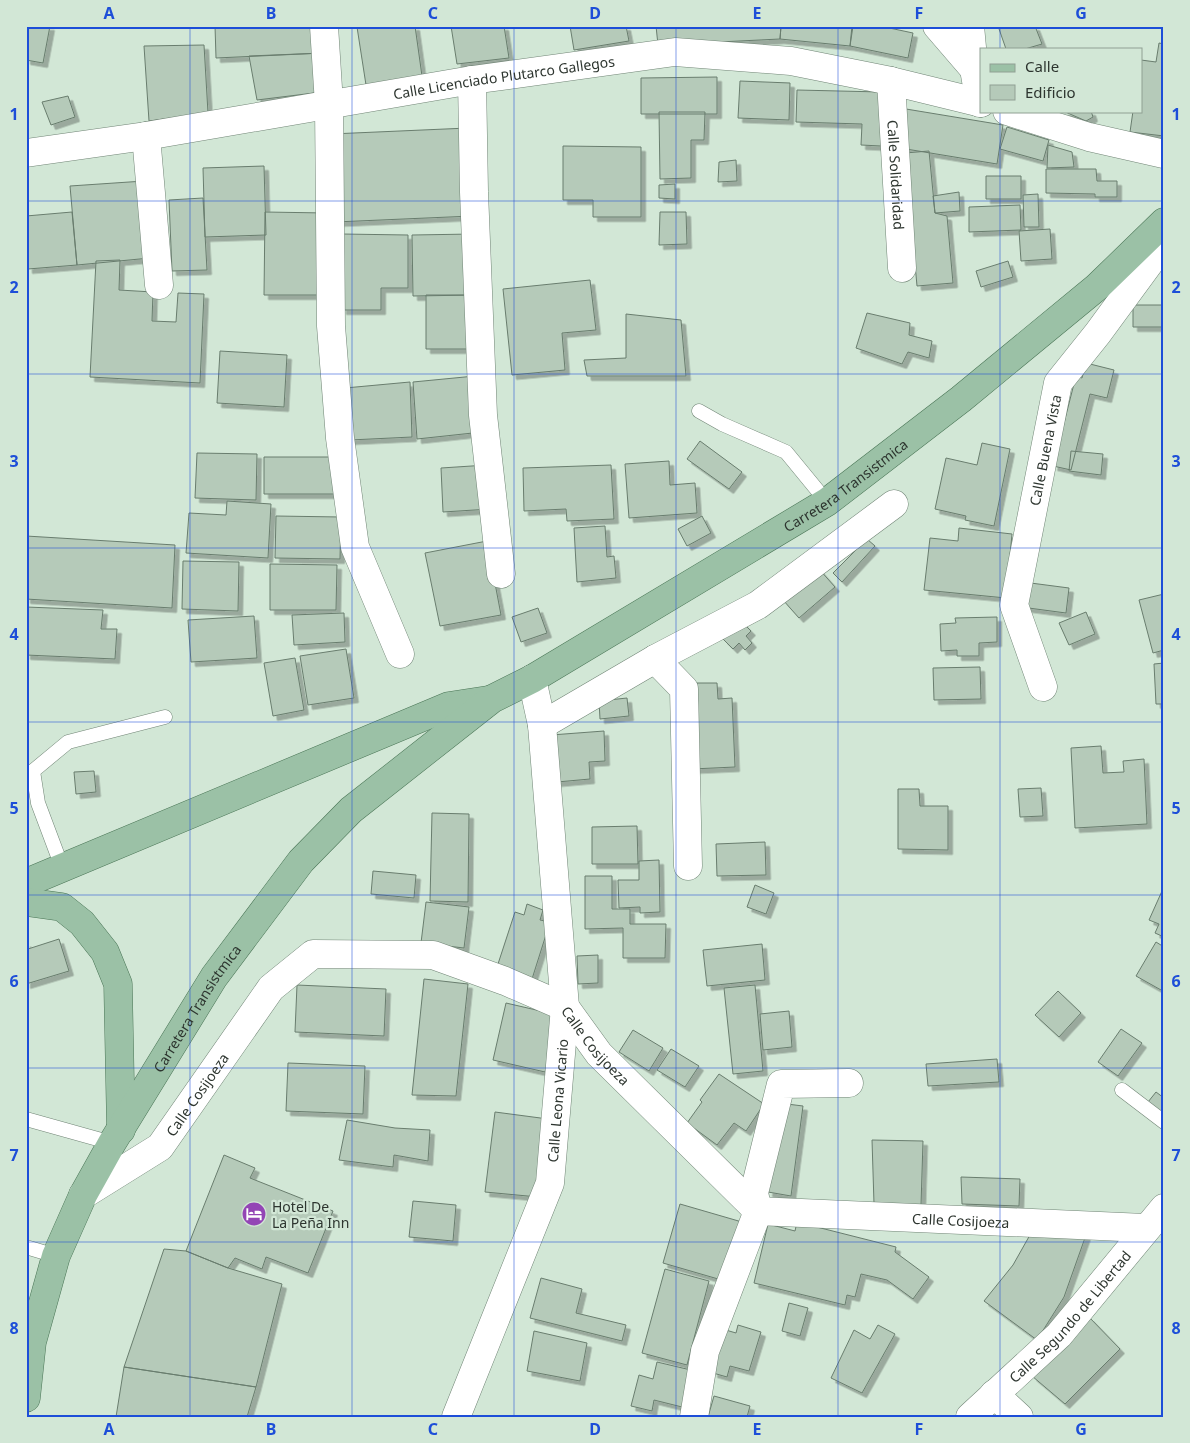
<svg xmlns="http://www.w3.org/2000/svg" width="1190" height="1443" font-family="'Noto Sans',sans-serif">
  <defs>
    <filter id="shadow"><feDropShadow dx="4.5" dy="4.5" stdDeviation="0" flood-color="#0004"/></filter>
  </defs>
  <rect width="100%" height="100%" fill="#d2e7d6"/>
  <path fill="#b5cab9" stroke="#697d6e" filter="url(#shadow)" d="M26 26H50L43 63 26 60Z
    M215 26H322L323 53 216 58Z
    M365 26H415L422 76 366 85 357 27Z
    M451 26H504L509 58 457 64Z
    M570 26H626L629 41 574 50Z
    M656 26H781L780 39 658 45Z
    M781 26H852L850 46 780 39Z
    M853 26H880L913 33 908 58 850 46Z
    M998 26H1035L1042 44 1025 49H1006Z
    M1159 43 1164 44V136L1130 132 1133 111H1141V60L1156 62Z
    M204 45 208 113 149 121 144 46Z
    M323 53 322 92 257 100 249 56Z
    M717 77V114H641V78Z
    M740 81 790 83 789 120 738 118Z
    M797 90 882 92 881 146 861 145 862 124 796 122Z
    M68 96 75 117 51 125 42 102Z
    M906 109 1003 125 997 164 900 148Z
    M1063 111H1091L1093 117 1086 121Z
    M659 112H705L704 140H691V178L660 179Z
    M1007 127 1049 140 1043 161 1000 149Z
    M468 128 472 216 335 222 331 134Z
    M1048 145 1072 152 1074 167 1047 168Z
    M563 146 641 147V217H593V200H563Z
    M929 151 935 213 947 216 953 283 917 286 905 153Z
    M736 160 737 181 718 182 719 162Z
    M264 166 266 235 205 237 203 168Z
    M1046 169H1096L1097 181H1117V197H1095V194L1046 193Z
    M986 176H1021V199H986Z
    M144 181 150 258 77 265 70 186Z
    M675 184V199L659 198V185Z
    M959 192 960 211 935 213 933 196Z
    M1038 194 1039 227H1024L1023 195Z
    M203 198 207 270 172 271 169 200Z
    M1020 205 1021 230 969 232V207Z
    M72 212 77 265 28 269 26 216Z
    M265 212 326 213V295H264Z
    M660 212H686L687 244 659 245Z
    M1050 229 1052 259 1021 261 1019 231Z
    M342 234 408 235V288H381V310H342Z
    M473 234 475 295 413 296 412 235Z
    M120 260 119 290 153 292 152 321 176 322 178 293 204 294 200 383 90 377 96 261Z
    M1008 261 1013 277 981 287 976 271Z
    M590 280 596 330 562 333 565 370 512 375 503 289Z
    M426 295H475V349H426Z
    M1133 305H1164V327H1133Z
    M867 313 910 323 909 335 932 341 929 358 908 352 902 364 856 348Z
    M626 314 681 320 686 376H587L584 360 626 358Z
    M220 351 287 355 284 407 217 403Z
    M1086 363 1114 370 1107 398 1090 394 1071 470 1053 466 1076 376 1082 378Z
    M475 376 482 432 417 439 413 382Z
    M410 382 412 437 350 440 345 388Z
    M700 441 742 472 729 489 687 459Z
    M982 443 1010 449 994 526 965 520 966 516 935 509 946 458 977 465Z
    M1071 451 1103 454 1101 475 1069 471Z
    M197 453 257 454 256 500 195 498Z
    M264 457H337V494H264Z
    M669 461 670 485 695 483 697 513 629 518 625 464Z
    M487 465 490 509 443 512 441 468Z
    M611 465 614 519 567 521 566 509 524 511 523 468Z
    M227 501 271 504 268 558 186 553 189 513 226 515Z
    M276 516 341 517 340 559 275 558Z
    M702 516 711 533 687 546 678 529Z
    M605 526 607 557 614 556 616 578 577 582 574 528Z
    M959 528 1012 534 1006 598 924 590 930 538 958 541Z
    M26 536 175 545 172 608 26 599Z
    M867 539 875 546 842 582 833 573Z
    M487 541 501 615 440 626 425 553Z
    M183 561 239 562 238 611 182 609Z
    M270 564 337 565 336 610H270Z
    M819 569 835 587 799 618 783 600Z
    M1023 582 1069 588 1066 613 1021 607Z
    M1164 594V650L1153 653 1139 600Z
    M26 607 103 610 101 629H117L115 659 26 655Z
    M538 608 547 633 521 642 512 617Z
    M1086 612 1095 634 1069 645 1059 623Z
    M344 613 345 642 294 645 292 615Z
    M254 616 257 658 191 662 188 620Z
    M997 617V642L979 643V656H957V650L941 651 940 624 956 623 955 618Z
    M741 621 751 631 746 636 752 643 745 650 739 643 733 649 723 639Z
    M346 649 354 698 308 705 300 656Z
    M295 658 304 710 273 716 264 663Z
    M1164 663V704H1156L1154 664Z
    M980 667 981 699 934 700 933 668Z
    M697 683H717L718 699 732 698 735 767 692 769 698 700Z
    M627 698 629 716 600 719 599 701Z
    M604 731 605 761 589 762 590 779 557 782 551 735Z
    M1101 746 1103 773 1124 772 1123 761 1144 759 1147 824 1075 828 1071 748Z
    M94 771 96 792 76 794 74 772Z
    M1041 788 1043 816 1020 817 1018 789Z
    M898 789H919L920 806H948V850L898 849Z
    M432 813 469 814 468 902 430 901Z
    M637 826 638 864H592V827Z
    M765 842 766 875 717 876 716 844Z
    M659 860 660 912 640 913V907L619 908 618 880H639V861Z
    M373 871 416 875 414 898 371 894Z
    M585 876H612V909H630V924H666L665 958H623V928L585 929Z
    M755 885 774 893 766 914 747 907Z
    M1162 891 1164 892V937L1155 933 1159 924 1149 920Z
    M426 902 469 907 464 948 421 943Z
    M527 904 543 910 540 920 550 922 532 979 497 967 515 912 524 915Z
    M59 939 69 971 26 984V942L28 949Z
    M1156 942 1164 947V985L1161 990 1136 976Z
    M762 944 765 980 707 986 703 950Z
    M598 955V983L578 984 577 956Z
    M424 979 468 984 456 1096 412 1095Z
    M297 985 386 989 384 1036 295 1032Z
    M755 985 763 1071 733 1074 724 988Z
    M1058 991 1081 1013 1059 1037 1035 1015Z
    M506 1003 558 1015 545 1072 493 1060Z
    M789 1011 792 1047 763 1050 760 1014Z
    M1121 1029 1142 1043 1118 1076 1098 1062Z
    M633 1030 663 1048 649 1071 619 1052Z
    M671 1049 699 1066 685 1087 657 1070Z
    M997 1059 999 1082 928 1086 926 1064Z
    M288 1063 365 1066 363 1114 286 1111Z
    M719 1074 764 1104 746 1131 734 1123 717 1145 687 1123 702 1102 700 1100Z
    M1156 1092 1164 1098V1114L1148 1102Z
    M779 1103 803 1106 791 1196 768 1192Z
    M495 1112 548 1119 538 1197 485 1192Z
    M347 1120 395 1128 430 1130 428 1161 394 1155 393 1167 339 1160Z
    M872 1140 923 1141 921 1205 874 1204Z
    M224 1155 255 1168 250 1178 333 1211 308 1273 266 1257 262 1269 235 1258 228 1268 186 1251Z
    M961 1177 1020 1179 1019 1206 962 1204Z
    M413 1201 456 1205 453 1241 409 1237Z
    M680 1204 742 1222 725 1281 663 1263Z
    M797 1222 896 1247 895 1252 929 1277 913 1299 887 1280 861 1274 855 1297 847 1295 845 1305 754 1283 768 1224 795 1231Z
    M1035 1226 1086 1235 1064 1297 1037 1340 984 1301 1013 1265Z
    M164 1249 186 1251 228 1268 282 1284 256 1387 124 1367Z
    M665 1269 709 1281 687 1365 642 1353Z
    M541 1278 582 1289 576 1313 626 1325 622 1341 530 1318Z
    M789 1303 808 1308 800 1336 782 1331Z
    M1089 1317 1120 1349 1065 1404 1032 1376Z
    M738 1325 761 1332 749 1371 730 1366 727 1377 713 1373 719 1328 736 1333Z
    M878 1325 895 1334 862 1393 831 1378 854 1330 870 1339Z
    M534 1331 587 1343 580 1381 527 1371Z
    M657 1362 695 1371 686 1408 654 1400 652 1411 631 1406 639 1375 653 1379Z
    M124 1367 256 1387 247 1417H116Z
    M714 1396 750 1406 747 1417H708Z"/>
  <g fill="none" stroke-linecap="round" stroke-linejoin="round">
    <defs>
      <path id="lane" d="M699 411 722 424 786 452 827 502
        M62 867 38 803 33 771 68 742 165 717
        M1122 1090 1164 1122
        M26 1119 112 1143
        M26 1247 56 1256"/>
      <g id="street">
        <path d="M324 26 329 104 331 326 340 438 355 547 400 654"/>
        <path d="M937 26 974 69 980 103"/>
        <path d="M970 26 974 69"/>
        <path d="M472 80 474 192 483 415 501 574"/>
        <path id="s1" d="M891 81 902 268"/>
        <path d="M1007 111 1089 137 1164 154"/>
        <path d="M146 136 159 285"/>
        <path id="s2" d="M26 153 146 136 472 80 675 52 791 61 891 81 981 103"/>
        <path d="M655 659 684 689 688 866"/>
        <path id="s3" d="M1043 687 1014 605 1058 383 1098 333 1164 243"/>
        <path d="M542 725 655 659 758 605 894 504"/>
        <path id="s4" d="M83 1195 160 1147 271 988 313 954 433 955 505 981 565 1007 599 1054 758 1211 1145 1228"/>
        <path d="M994 1394 1019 1417"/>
        <path id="s5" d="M456 1417 550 1183 565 1007 542 725 532 679"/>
        <path d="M694 1417 705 1351 758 1211 754 1193 781 1084 849 1083"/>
        <path id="s6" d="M970 1417 1059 1335 1164 1208"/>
      </g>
      <g id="primary">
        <path d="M26 883 449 706 488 700"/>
        <path d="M26 902 62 907 82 923 105 952 118 984 121 1130"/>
        <path id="s7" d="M26 1398 32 1342 56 1256 83 1195 112 1143 214 977 301 861 351 810 492 699 532 679 827 502 961 399 1097 287 1164 222"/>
      </g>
    </defs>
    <use href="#lane" stroke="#718576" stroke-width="15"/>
    <use href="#street" stroke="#718576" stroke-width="29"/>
    <use href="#primary" stroke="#4a7556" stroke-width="29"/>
    <use href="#lane" stroke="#fff" stroke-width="14"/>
    <use href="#street" stroke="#fff" stroke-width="28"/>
    <use href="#primary" stroke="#9bc1a6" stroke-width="28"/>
  </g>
  <path fill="none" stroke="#1d4ed8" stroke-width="1" stroke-opacity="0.55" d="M190 26V1417M352 26V1417M514 26V1417M676 26V1417M838 26V1417M1000 26V49M1000 111V1417M26 201H1164M26 374H1164M26 548H1164M26 722H1164M26 895H1164M26 1068H1164M26 1242H1164"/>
  <defs>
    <symbol id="hotel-disc" viewBox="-11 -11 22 22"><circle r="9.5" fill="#9345b5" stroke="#d2e7d6"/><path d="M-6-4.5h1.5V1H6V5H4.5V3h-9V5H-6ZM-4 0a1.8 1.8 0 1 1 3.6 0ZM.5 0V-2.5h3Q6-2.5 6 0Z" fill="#fff"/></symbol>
  </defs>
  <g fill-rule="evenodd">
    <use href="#hotel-disc" x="240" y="1200" width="28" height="28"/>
  </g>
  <g text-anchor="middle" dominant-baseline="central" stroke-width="4.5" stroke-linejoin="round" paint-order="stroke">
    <g font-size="14" fill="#2d352f" stroke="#d2e7d6">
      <text stroke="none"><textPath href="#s2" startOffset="484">Calle Licenciado Plutarco Gallegos</textPath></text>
      <text stroke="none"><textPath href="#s1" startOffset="94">Calle Solidaridad</textPath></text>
      <text stroke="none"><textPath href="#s3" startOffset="245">Calle Buena Vista</textPath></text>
      <text stroke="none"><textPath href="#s7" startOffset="1276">Carretera Transistmica</textPath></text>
      <text stroke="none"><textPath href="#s7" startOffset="431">Carretera Transistmica</textPath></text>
      <text stroke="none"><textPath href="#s4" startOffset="650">Calle Cosijoeza</textPath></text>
      <text stroke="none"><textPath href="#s4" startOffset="155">Calle Cosijoeza</textPath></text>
      <text stroke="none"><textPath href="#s5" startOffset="335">Calle Leona Vicario</textPath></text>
      <text stroke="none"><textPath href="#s4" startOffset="1085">Calle Cosijoeza</textPath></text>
      <text stroke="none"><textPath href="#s6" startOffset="142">Calle Segundo de Libertad</textPath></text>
    </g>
    <g font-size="14" fill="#2d352f" stroke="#d2e7d6" text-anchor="start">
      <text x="272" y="1206">Hotel De<tspan x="272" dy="16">La Peña Inn</tspan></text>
    </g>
  </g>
  <rect width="1190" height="1443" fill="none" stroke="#d2e7d6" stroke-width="55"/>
  <rect x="980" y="48" width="162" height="65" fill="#d2e7d6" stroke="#90a093"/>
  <rect x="990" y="64" width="25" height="8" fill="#9bc1a6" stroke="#90a093"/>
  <text x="1025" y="72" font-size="15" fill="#2d352f">Calle</text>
  <rect x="990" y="85" width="25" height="15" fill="#b5cab9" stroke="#90a093"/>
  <text x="1025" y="98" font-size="15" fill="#2d352f">Edificio</text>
  <rect x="28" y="28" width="1134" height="1388" fill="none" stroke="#1d4ed8" stroke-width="2"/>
  <g font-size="16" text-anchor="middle" font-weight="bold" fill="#1d4ed8">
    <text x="109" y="19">A</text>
    <text x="271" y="19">B</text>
    <text x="433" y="19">C</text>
    <text x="595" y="19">D</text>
    <text x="757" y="19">E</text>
    <text x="919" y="19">F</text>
    <text x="1081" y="19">G</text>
    <text x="14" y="120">1</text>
    <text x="1176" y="120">1</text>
    <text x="14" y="293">2</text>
    <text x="1176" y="293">2</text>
    <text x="14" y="467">3</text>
    <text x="1176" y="467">3</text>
    <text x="14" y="640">4</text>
    <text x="1176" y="640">4</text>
    <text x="14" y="814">5</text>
    <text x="1176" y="814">5</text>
    <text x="14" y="987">6</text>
    <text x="1176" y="987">6</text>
    <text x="14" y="1161">7</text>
    <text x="1176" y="1161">7</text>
    <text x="14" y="1334">8</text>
    <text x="1176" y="1334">8</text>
    <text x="109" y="1435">A</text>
    <text x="271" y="1435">B</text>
    <text x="433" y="1435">C</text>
    <text x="595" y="1435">D</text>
    <text x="757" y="1435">E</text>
    <text x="919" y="1435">F</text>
    <text x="1081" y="1435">G</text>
  </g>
</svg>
